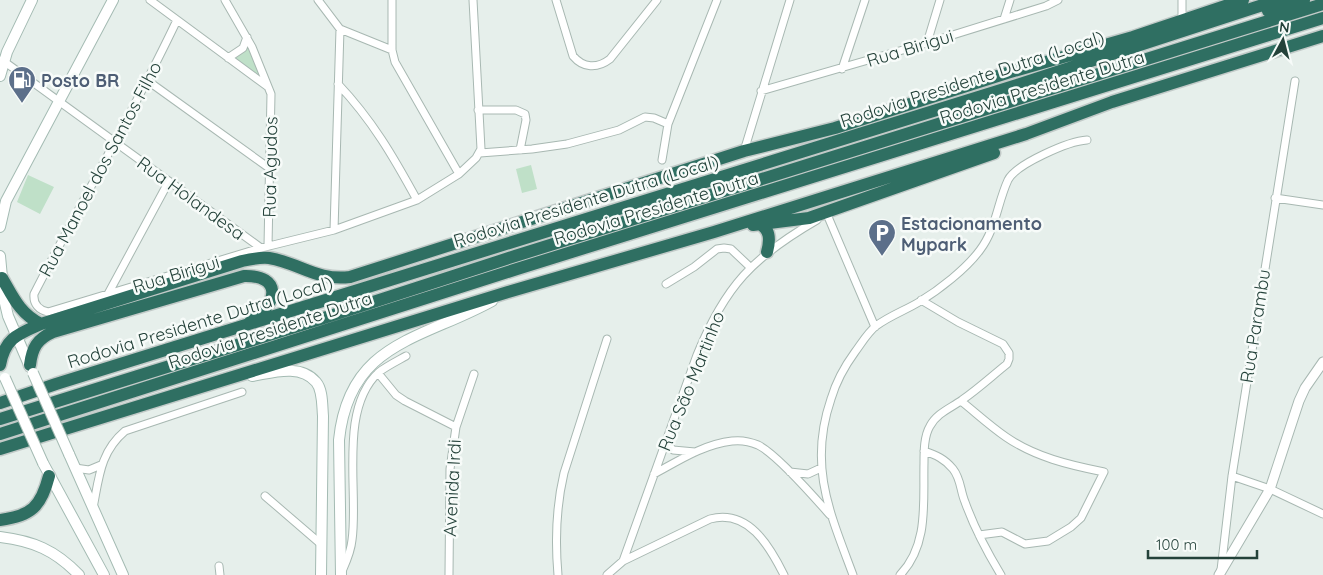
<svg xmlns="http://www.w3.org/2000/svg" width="1323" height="575" font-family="Quicksand,sans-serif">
  <rect width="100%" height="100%" fill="#e6efeb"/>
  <path fill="#bfe0c8" d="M247 42 262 79 231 57C240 54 246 53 247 42Z
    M531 165 537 189 522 193 516 169Z
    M28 175 54 187 40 214 17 202Z"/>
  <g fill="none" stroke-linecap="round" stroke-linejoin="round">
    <defs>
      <path id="minor" d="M150 0 268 87
        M225 0 252 47 271 94 268 246
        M318 0 340 29 392 50
        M392 0V50L395 62 459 174
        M556 0 573 56C583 68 597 69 610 59L657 0
        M1182 16V0
        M1004 19 1010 0
        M177 20C133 113 81 202 34 294 33 304 39 310 48 312L261 248 334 230 417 200 459 174 476 158 481 149 473 0
        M927 43 940 0
        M228 58 243 48 247 37
        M2 60 261 248
        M842 69 865 0
        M148 81 269 168
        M338 84C372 120 393 156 417 200
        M761 91 927 43 1046 6 1058 0
        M478 110H516L525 114 526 120 520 150
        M744 151 790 0
        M480 153 532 149 567 144 619 130 645 117 654 118 668 124
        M662 160 668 124 717 0
        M1275 198 1323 205
        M826 212 875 327
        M334 230 340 29
        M666 284 694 267 717 249 724 248 731 249 750 267
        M108 294 169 181
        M378 373 396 395 405 401 456 427
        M961 401C976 413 990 426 1006 437 1035 457 1069 465 1104 472L1081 518 1071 527 1048 541 1025 544 1002 532 979 535
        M665 441 673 450 695 452
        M924 451C936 455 945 459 953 469 961 479 960 490 965 502 974 527 987 552 1001 575
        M75 468 89 470 101 465
        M790 472 808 474 821 468
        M654 474C678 461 704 444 732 441 740 440 751 442 758 445 777 454 815 498 830 515
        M1232 476 1270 489 1323 514
        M265 496 322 545
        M93 508C99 478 100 452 125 431L242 392
        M623 561 697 355C725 286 753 257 817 220
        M219 566 220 575
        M343 569C347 560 351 551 352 540 359 492 338 409 379 372 387 366 397 361 406 356
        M1221 570 1232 476 1295 81
        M449 575 450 469 456 427 474 374
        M558 575C555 541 556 507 564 473L607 339
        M607 575 623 561 710 519C748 509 769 545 784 575
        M853 575C830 513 808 466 831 399 836 382 844 367 855 352 861 344 868 332 876 326 889 316 906 310 919 302 939 290 966 269 980 250 996 229 997 204 1008 180 1016 164 1069 141 1087 140
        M900 575C929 545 923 502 924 463 924 451 924 436 930 426 937 413 951 408 962 400 978 389 992 376 1007 364L1009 359V353L1003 344 958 322 921 300"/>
      <path id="tertiary" d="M1219 575 1270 489 1299 401 1305 388 1323 362"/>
      <path id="secondary" d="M0 76 7 52 32 0
        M0 227 6 201 113 0
        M0 256 4 299 8 316 30 367
        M252 376C271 373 300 363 316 382 323 390 322 406 323 416L321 575
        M69 454 123 575
        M43 463 104 575
        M0 537C33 541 55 550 79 575
        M341 575 339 440C349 342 421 340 492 301"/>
      <path id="motorway" d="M1268 11 1304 0
        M759 224C771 229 770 241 767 252
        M753 225 809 218 994 153
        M2 278C13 297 20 314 41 324
        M0 365C5 338 18 334 41 324L242 261C251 259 260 257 269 258 300 263 316 281 350 277L744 151 835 128 1007 73 1133 37 1243 0
        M30 365C32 348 37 339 53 332L244 276C282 275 279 304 251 320
        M0 403 56 384 1017 85 1278 0
        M0 419 330 316 515 256 1323 4
        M0 434 517 269 1323 18
        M0 449 508 292 714 232 1026 134 1112 102 1323 36
        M0 520C31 516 41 507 49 476"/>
    </defs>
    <use href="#minor" stroke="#a8b8b2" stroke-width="9"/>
    <use href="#tertiary" stroke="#a8b8b2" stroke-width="11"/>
    <use href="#secondary" stroke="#a4bbb3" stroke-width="12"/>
    <use href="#motorway" stroke="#c2cac8" stroke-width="15"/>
    <use href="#minor" stroke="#fff" stroke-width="7"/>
    <use href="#tertiary" stroke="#fff" stroke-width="9"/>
    <use href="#secondary" stroke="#fff" stroke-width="10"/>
    <use href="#motorway" stroke="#2f6f62" stroke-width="12"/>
    <defs>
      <path id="secondary-bridge" d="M33 373 69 454
        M5 378 43 463"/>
    </defs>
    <use href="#secondary-bridge" stroke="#a4bbb3" stroke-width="12" stroke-linecap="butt"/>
    <use href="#secondary-bridge" stroke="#fff" stroke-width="10"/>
  </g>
  <defs>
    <symbol id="fuel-pin" viewBox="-11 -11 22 30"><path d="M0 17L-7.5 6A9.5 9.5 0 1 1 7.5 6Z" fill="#5c6f8a" stroke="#f7fbf9"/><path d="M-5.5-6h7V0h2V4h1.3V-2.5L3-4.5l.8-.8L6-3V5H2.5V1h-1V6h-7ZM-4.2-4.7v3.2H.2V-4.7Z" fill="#fff"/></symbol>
    <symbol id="parking-pin" viewBox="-11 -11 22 30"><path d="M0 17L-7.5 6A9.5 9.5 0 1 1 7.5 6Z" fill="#5c6f8a" stroke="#f7fbf9"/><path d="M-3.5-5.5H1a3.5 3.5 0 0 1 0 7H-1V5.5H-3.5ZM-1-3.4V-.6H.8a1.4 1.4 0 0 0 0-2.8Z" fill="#fff"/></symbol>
  </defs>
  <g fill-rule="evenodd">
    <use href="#fuel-pin" x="6" y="64" width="32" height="43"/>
    <use href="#parking-pin" x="866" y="217" width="32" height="43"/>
  </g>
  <g text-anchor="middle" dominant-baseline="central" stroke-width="5" stroke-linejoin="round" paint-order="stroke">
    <g font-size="18" fill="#24423a" stroke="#f7fbf9">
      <text transform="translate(910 48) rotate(-17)">Rua Birigui</text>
      <text transform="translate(972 79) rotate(-18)">Rodovia Presidente Dutra (Local)</text>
      <text transform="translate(1042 87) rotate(-17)">Rodovia Presidente Dutra</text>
      <text transform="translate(270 167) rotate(-89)">Rua Agudos</text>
      <text transform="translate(100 169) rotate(-62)">Rua Manoel dos Santos Filho</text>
      <text transform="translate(191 198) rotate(36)">Rua Holandesa</text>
      <text transform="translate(586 201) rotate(-17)">Rodovia Presidente Dutra (Local)</text>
      <text transform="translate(656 208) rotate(-17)">Rodovia Presidente Dutra</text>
      <text transform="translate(176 274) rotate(-17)">Rua Birigui</text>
      <text transform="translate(200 322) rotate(-17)">Rodovia Presidente Dutra (Local)</text>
      <text transform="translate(1255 326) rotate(-81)">Rua Parambu</text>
      <text transform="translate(270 330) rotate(-18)">Rodovia Presidente Dutra</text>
      <text transform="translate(691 381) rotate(-68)">Rua São Martinho</text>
      <text transform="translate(452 488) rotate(-87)">Avenida Irdi</text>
    </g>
    <g font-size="18" font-weight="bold" fill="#4e5e75" stroke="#f7fbf9" text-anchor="start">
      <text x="41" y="80">Posto BR</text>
      <text x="901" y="223">Estacionamento<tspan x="901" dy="21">Mypark</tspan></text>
    </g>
  </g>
  <g transform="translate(1283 40) rotate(7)" stroke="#f7fbf9" stroke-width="4" paint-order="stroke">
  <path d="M0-4L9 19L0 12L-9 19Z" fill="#24423a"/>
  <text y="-8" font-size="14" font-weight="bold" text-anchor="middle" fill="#24423a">N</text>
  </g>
  <path d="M1148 550v8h109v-8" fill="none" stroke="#24423a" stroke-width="2.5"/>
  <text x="1156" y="550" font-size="15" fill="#24423a" stroke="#f7fbf9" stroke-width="4" paint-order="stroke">100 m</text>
</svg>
